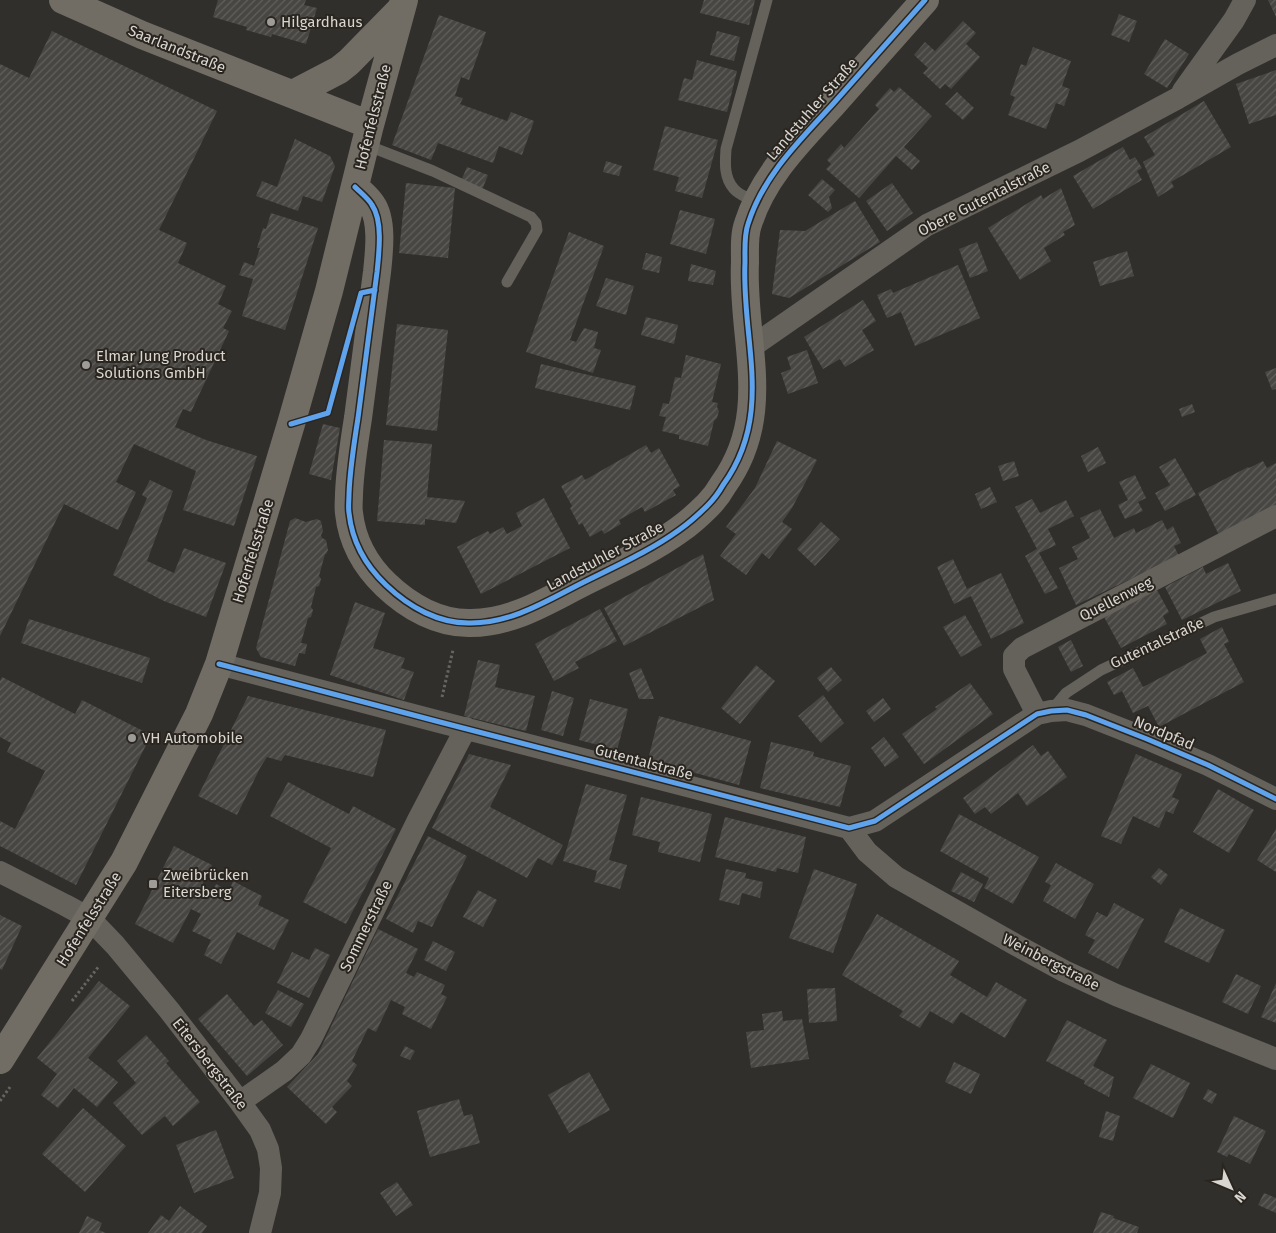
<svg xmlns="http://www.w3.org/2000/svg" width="1276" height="1233" font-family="'Fira Sans',sans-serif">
  <defs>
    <pattern id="building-hatch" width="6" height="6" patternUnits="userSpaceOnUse" patternTransform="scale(1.25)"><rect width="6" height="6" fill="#484643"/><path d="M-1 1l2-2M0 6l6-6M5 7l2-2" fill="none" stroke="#62605d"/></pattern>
  </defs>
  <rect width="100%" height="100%" fill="#312f2c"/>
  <path fill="url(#building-hatch)" d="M218 0H306L304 5 317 8 306 44 272 34 271 37 246 30 247 27 213 17Z
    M704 0H755L749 25 700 13Z
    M1268 0H1276V17Z
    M1119 14 1137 21 1129 42 1111 35Z
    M439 15 486 32 469 80 461 77 455 96 463 98 460 104 507 121 511 112 534 121 522 155 499 146 493 163 438 143 431 160 392 145Z
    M963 21 976 33 966 44 980 57 951 89 945 84 940 89 923 73 928 68 914 55 925 42 935 51Z
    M52 31 217 111 159 230 187 243 178 263 226 286 218 304 232 311 223 328 229 331 191 412 183 409 175 427 206 440 257 456 234 526 183 510 196 471 134 444 116 482 136 492 118 530 64 504 0 636V64L29 78Z
    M717 31 740 37 734 61 710 55 713 43H714Z
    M1165 39 1189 54 1167 88 1144 74Z
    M1033 47 1071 61 1062 86 1070 89 1064 106 1056 103 1046 129 1008 115 1015 97 1010 95 1021 64 1026 66Z
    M697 60 737 71 727 112 678 100 684 78 692 80Z
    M1276 70V115L1249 124 1236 84Z
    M899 87 932 116 904 147 920 161 912 170 896 156 859 198 826 169 831 164 827 160 841 144 844 148 879 109 875 105 890 88 894 92Z
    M957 92 974 108 963 120 945 104Z
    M1204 101 1231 147 1171 182 1174 187 1158 197 1143 162 1155 155 1144 137Z
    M665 126 718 140 702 198 675 191 679 177 653 170Z
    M295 139 330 156 335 166 322 202 303 196 298 211 256 196 262 181 277 187Z
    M1123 147 1130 160 1135 157 1142 168 1137 171 1142 180 1093 209 1073 176Z
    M606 161 622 166 619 176 603 172Z
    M467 167 488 175 482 190 461 181Z
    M822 179 835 190 829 197 832 208 828 212 808 195Z
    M406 183 455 188 448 258 399 253Z
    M892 183 913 213 887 231 866 201Z
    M1061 188 1075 225 1063 232 1065 235 1044 248 1051 261 1020 280 988 228 1041 195 1043 199Z
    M855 201 880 242 789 298 772 294 780 230 805 231Z
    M680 210 715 219 706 254 670 244Z
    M271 213 318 228 285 330 242 316 253 279 239 275 244 262 254 266 260 248H257L263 228 266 229Z
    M569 232 604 246 570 340 576 342 584 328 598 332 594 348 601 350 593 373 526 352Z
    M977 242 988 271 970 278 959 249Z
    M1127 251 1134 276 1100 286 1093 262Z
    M646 253 662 257 659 273 642 269Z
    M691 264 716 271 713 285 688 281Z
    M958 265 980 318 915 346 901 312 887 318 877 295 891 289 893 293Z
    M606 278 634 286 626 315 596 306Z
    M863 300 876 321 862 330 874 350 845 367 840 359 823 369 804 337Z
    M646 317 678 325 674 344 641 335Z
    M397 324 448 330 437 431 386 425Z
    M807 350 818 383 788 394 781 373 791 369 787 357Z
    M686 355 721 364 712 402 718 403 717 407 719 411 717 418 714 421 708 446 679 439V435L662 431 666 417 659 416 663 403 669 404 675 377 681 378Z
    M541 364 636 386 630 410 535 388Z
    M1276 368V389L1272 390 1265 372Z
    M1192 404 1195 412 1182 417 1179 409Z
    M323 424 340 428 331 480 309 474Z
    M384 440 432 444 427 497 465 501 456 523 425 519V525L377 521Z
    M777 441 817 460 792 508 782 522 792 529 769 559 762 553 746 575 720 556 736 534 726 527 755 488Z
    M646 445 651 453 659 448 680 486 673 490 676 495 645 512 642 507 619 520 621 524 604 534 602 530 590 537 582 523 579 525 570 508 572 506 561 486 582 475 585 480Z
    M1098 447 1106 463 1088 472 1081 456Z
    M1175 458 1196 495 1165 511 1155 493 1170 485 1159 467Z
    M1014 461 1019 476 1003 481 998 466Z
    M1263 461 1267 468 1276 463V505L1219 535 1198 493 1248 467 1249 468Z
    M1135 475 1146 498 1138 502 1143 511 1125 519 1118 505 1128 500 1119 482Z
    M150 480 173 491 147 561 174 573 184 548 226 563 206 617 164 601 113 575 147 498 142 495Z
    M990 487 997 502 981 509 975 494Z
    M544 498 570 548 481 594 457 547 488 531 490 534 503 527 507 534 522 526 516 513Z
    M1032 499 1040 513 1066 500 1074 516 1048 529 1056 545 1039 553 1058 588 1045 594 1025 556 1037 549 1015 507Z
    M1100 509 1114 538 1134 528 1136 533 1162 520 1167 530 1173 526 1181 543 1174 546 1179 556 1076 605 1059 568 1078 559 1072 547 1090 538 1080 518Z
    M295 518 306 522 317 519 321 521 323 531 321 535 322 538 326 540 328 550 326 554H325L319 576 321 579 319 586 316 587 311 607 313 610 311 617 308 618 301 643 307 644 305 654 299 653 295 666 261 657 256 648 290 521Z
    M821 522 840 539 815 566 797 549Z
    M703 554 714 600 624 646 604 608Z
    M953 559 967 589 1001 573 1024 623 991 639 971 596 954 604 937 567Z
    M1228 563 1241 591 1182 620 1165 587 1203 567 1206 574Z
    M1157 590 1169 612 1163 616 1167 624 1121 648 1104 617Z
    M355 602 385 613 373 648 405 658 401 668 414 672 404 700 330 675Z
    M600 609 617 641 575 662 579 668 554 681 535 644Z
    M965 615 982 645 961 657 943 627Z
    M29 619 150 658 142 683 21 643Z
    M1222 627 1229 642 1224 644 1244 682 1159 727 1148 706 1133 713 1122 691 1114 695 1107 682 1133 668 1143 687 1207 653 1200 639Z
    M1071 640 1083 666 1071 672 1058 647Z
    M478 660 500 665 495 687 535 696 526 731 464 716Z
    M756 665 775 681 740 724 721 708Z
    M831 667 842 680 828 692 817 678Z
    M641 668 654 699H639L629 673Z
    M2 677 75 714 82 700 151 735 76 885 0 846V821L15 829 45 771 7 752 11 743 0 737V681Z
    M970 683 993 714 924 764 902 734 937 709 935 707Z
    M552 691 574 698 563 736 541 730Z
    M823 695 844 723 821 743 798 716Z
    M248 696 386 730 373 777 285 755 281 761 267 757 260 768 237 815 198 796Z
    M883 698 891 709 874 722 866 711Z
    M590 699 628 709 617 750 579 740Z
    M659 716 751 741 739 785 648 760Z
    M884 737 899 757 885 767 871 748Z
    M771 742 814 752 813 756 851 766 840 807 760 788Z
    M1033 745 1041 756 1048 751 1067 777 1027 806 1018 793 991 814 985 807 975 814 963 798Z
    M469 754 511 765 490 807 563 845 552 865 538 858 527 878 432 828Z
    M1136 754 1182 774 1172 797 1179 800 1173 814 1166 811 1159 828 1133 816 1121 844 1101 836Z
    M288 782 349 814 353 806 396 829 346 924 303 902 331 848 270 816Z
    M586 784 627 795 609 860 627 865 620 889 594 882 597 871 563 861Z
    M1218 789 1254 810 1229 853 1193 832Z
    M641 797 712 814 700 862 658 852 660 842 632 835Z
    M959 814 1039 857 1013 904 984 888 989 878 940 851Z
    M725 817 806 837 798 873 777 868 776 872 715 857Z
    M1276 829V872L1257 860Z
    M428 836 467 856 432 927 418 921 413 933 386 919Z
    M174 846 212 865 200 889 211 894 216 884 229 891 233 881 262 896 258 905 289 920 274 950 237 932 221 964 204 955 211 940 192 931 201 914 191 909 173 943 135 924Z
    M1056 863 1094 884 1075 919 1043 901 1051 885 1045 882Z
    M1159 868 1168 875 1161 885 1151 877Z
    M726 869 746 873 745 878 763 882 760 898 742 893 739 905 719 900Z
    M814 869 857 884 833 953 789 938Z
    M961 872 983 884 974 902 951 891Z
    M478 890 497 900 483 927 463 917Z
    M1114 903 1144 919 1118 969 1088 953 1095 940 1085 935 1097 912 1107 917Z
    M1180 908 1225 930 1209 963 1164 942Z
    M877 914 959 961 950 975 987 997 996 982 1027 1000 1005 1038 961 1012 953 1024 930 1011 920 1028 899 1016 903 1011 842 975Z
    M0 915 22 926 2 970 0 969Z
    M378 929 418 949 406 973 414 977 417 972 445 985 441 994 447 997 431 1029 402 1014 405 1007 391 1000 376 1032 368 1028 352 1061 357 1065 347 1081 352 1086 332 1107 337 1112 326 1124 287 1087 318 1054 337 1014Z
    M433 941 455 952 446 971 424 960Z
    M315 948 330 955 309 998 277 983 292 952 309 960Z
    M1236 974 1261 986 1248 1014 1222 1002Z
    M99 981 130 1006 88 1058 118 1082 97 1107 74 1088 58 1108 41 1095 57 1074 37 1058Z
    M1276 983V1023L1261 1017Z
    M835 988 837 1021 809 1023 807 989Z
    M278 990 304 1004 291 1027 265 1013Z
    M227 994 254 1026 262 1020 283 1045 247 1076 198 1019Z
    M782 1011 783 1021 802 1019 809 1059 751 1068 746 1032 764 1030 762 1014Z
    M1067 1020 1107 1040 1093 1066 1114 1077 1109 1097 1084 1084 1085 1081 1046 1061Z
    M146 1035 169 1061 166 1063 200 1102 173 1126 165 1116 142 1135 113 1103 136 1083 117 1061Z
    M405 1046 415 1051 410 1060 400 1056Z
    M954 1062 980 1074 971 1094 945 1082Z
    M1151 1064 1190 1083 1173 1118 1133 1098Z
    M589 1072 610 1110 569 1133 548 1095Z
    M1208 1089 1217 1094 1212 1104 1203 1099Z
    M459 1099 464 1116 472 1114 480 1143 430 1157 417 1111Z
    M83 1108 126 1146 85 1192 42 1154Z
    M1106 1111 1120 1116 1113 1141 1099 1137Z
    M1234 1116 1266 1131 1250 1164 1229 1154 1227 1157 1217 1152Z
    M216 1130 234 1178 194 1193 176 1145Z
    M397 1182 413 1205 396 1216 380 1193Z
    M1264 1193 1276 1198V1213L1258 1205Z
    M180 1206 207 1226 202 1233H148L161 1215 169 1221Z
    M1101 1212 1114 1216 1113 1218 1139 1227 1137 1233H1093Z
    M87 1216 102 1223 99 1230 106 1233H79Z"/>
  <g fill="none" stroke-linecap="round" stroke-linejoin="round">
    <path stroke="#676561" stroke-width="3" stroke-dasharray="2.5 2.5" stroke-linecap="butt" d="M442 697 453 650
      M72 1001 99 966
      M0 1101 10 1087"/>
    <path stroke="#65625c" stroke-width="11" d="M366 145 433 171 531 217 536 223 537 230 507 282
      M755 202C749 198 739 195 734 189 724 178 725 163 726 149L767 0
      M1051 711 1066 693 1101 670 1214 617 1276 599"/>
    <path stroke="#65625c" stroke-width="22" d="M1183 91 1234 20 1245 0
      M750 348 927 225 1079 151 1178 98 1238 64 1276 45
      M219 664 436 721 849 828 875 821 1037 714 1051 711 1067 710 1086 715 1147 739 1208 765 1276 799
      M1037 714 1014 669V656L1022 648 1276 516
      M849 828 867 852 896 877 1016 945 1064 971 1116 995 1276 1059
      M0 872 65 905 89 918 115 945 169 1010 240 1102 260 1130 268 1149 271 1168 270 1193 260 1233
      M240 1102 284 1071 301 1055 311 1039 417 822 466 728"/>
    <path stroke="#716d65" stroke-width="28" d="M63 0 142 35 370 125
      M293 94 339 70 349 62 399 11
      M355 187C361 193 368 198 372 205 383 221 379 253 377 272 371 321 364 369 358 418 354 443 350 468 349 494 349 500 348 507 349 513 352 541 366 566 386 585 409 607 439 624 471 623 513 623 548 600 584 582 616 566 650 551 679 530 689 523 699 514 708 505 714 499 719 492 723 485 775 413 741 340 745 262 745 249 744 235 748 224 763 176 799 141 832 105 863 70 894 35 925 0
      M0 1060 124 862 199 714 219 664 291 424 329 291 370 125 404 0"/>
    <defs>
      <path id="cycleway" d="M355 187C361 193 368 198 372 205 383 221 379 253 377 272 371 321 364 369 358 418 354 443 350 468 349 494 349 500 348 507 349 513 352 541 366 566 386 585 409 607 439 624 471 623 513 623 548 600 584 582 616 566 650 551 679 530 689 523 699 514 708 505 714 499 719 492 723 485 775 413 741 340 745 262 745 249 744 235 748 224 763 176 799 141 832 105 863 70 894 35 925 0
        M291 424 328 413 361 293 375 290
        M219 664 436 721 849 828 875 821 1037 714 1051 711 1067 710 1086 715 1147 739 1208 765 1276 799"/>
    </defs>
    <use href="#cycleway" stroke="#2a261f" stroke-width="8"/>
    <use href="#cycleway" stroke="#60a3ed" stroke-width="5"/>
  </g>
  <g fill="#9e9c98" stroke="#2a261f" stroke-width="2">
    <circle cx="271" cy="22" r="5"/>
    <circle cx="86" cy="365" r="5"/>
    <circle cx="132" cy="738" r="5"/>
    <rect x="148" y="879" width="10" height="10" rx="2.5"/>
  </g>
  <g text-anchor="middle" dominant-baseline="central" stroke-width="4" stroke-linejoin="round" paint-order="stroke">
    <g font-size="15" fill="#d9d6d2" stroke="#2a261f" text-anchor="start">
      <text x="281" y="22">Hilgardhaus</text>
      <text x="96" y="356">Elmar Jung Product<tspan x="96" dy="17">Solutions GmbH</tspan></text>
      <text x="142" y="738">VH Automobile</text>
      <text x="163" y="875">Zweibrücken<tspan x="163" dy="17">Eitersberg</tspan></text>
    </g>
    <g font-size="15" fill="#d9d6d2" stroke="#2a261f">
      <text transform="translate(177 49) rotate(22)">Saarlandstraße</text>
      <text transform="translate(812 109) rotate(-49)">Landstuhler Straße</text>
      <text transform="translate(373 117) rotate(-76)">Hofenfelsstraße</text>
      <text transform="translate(984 199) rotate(-27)">Obere Gutentalstraße</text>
      <text transform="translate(253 551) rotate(-73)">Hofenfelsstraße</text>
      <text transform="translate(605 556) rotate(-28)">Landstuhler Straße</text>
      <text transform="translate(1116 599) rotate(-27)">Quellenweg</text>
      <text transform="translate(1157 643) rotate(-25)">Gutentalstraße</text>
      <text transform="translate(1164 733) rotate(23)">Nordpfad</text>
      <text transform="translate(644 762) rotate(15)">Gutentalstraße</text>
      <text transform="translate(89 919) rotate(-58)">Hofenfelsstraße</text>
      <text transform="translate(366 926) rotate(-64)">Sommerstraße</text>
      <text transform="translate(1051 962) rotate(27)">Weinbergstraße</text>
      <text transform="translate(210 1064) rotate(52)">Eitersbergstraße</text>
    </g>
  </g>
  <g transform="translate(1231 1188) rotate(134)" stroke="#2a261f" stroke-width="4" paint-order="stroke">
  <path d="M0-4L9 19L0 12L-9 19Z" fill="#d9d6d2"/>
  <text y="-8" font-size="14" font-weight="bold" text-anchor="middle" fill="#d9d6d2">N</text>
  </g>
</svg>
